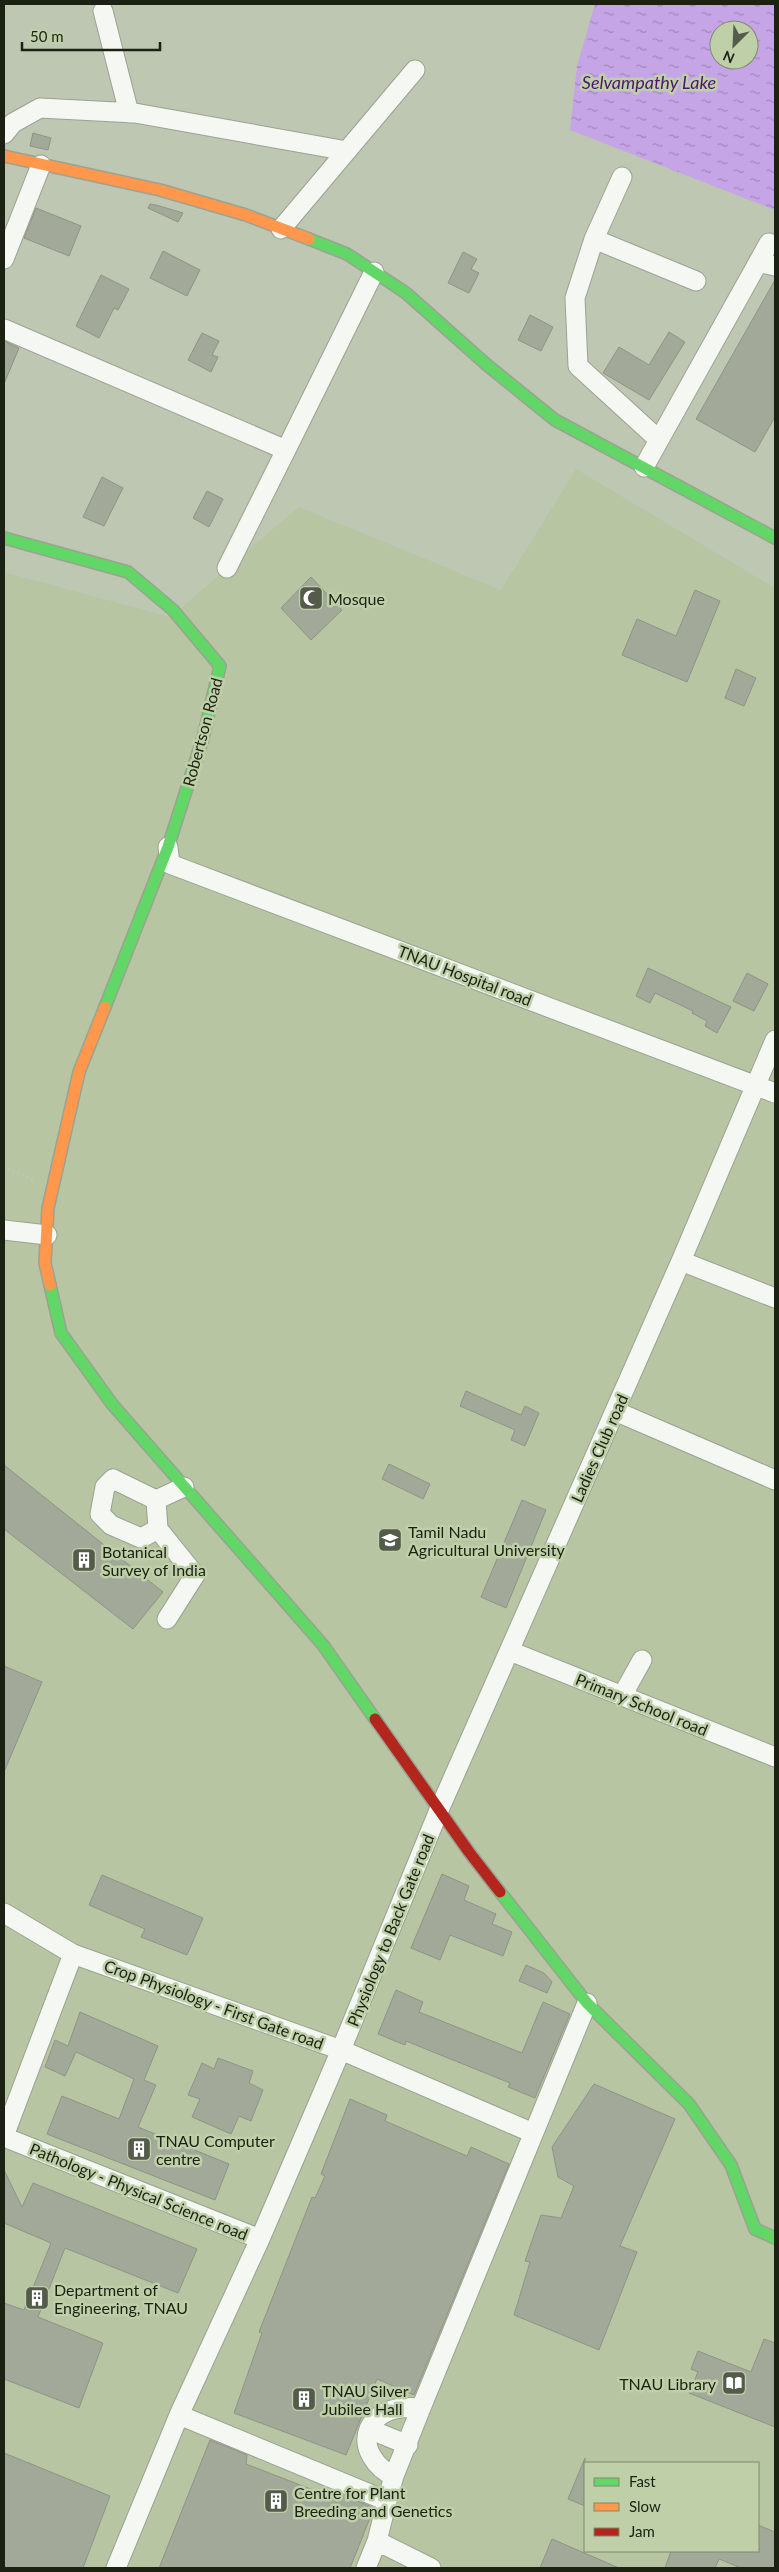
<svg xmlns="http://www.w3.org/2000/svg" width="779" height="2572" font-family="Lato,sans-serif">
  <defs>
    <pattern id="water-ripples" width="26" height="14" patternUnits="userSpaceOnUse" patternTransform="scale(1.25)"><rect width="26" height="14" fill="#c6a5e6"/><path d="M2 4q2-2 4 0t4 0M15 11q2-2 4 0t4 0" fill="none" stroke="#a086b9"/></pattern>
  </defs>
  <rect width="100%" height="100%" fill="#bec7b2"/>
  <path fill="#b7c5a3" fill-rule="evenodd" d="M576 469 775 588V2568H4V572L170 617 299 507 501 590ZM585 2463H758V2551H585Z"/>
  <path fill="url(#water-ripples)" fill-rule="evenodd" d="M595 4H775V210L570 130 577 66ZM719 30H749V60H719Z"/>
  <path fill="#a2a999" stroke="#8e9484" d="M33 133 51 138 48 150 30 146Z
    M150 204 156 205 183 213 178 222 148 208Z
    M36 208 81 226 69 256 24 238Z
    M163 251 200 270 187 296 150 278Z
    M463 252 477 259 471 269 479 273 469 293 448 283Z
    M101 275 129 289 118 310 114 308 99 338 76 326Z
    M775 280V417L755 452 696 419Z
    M530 315 553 327 541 351 518 340Z
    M669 332 685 342 649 400 603 373 619 347 649 365Z
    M202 333 219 341 212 355 218 357 211 372 188 360Z
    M4 341 19 348 4 384Z
    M102 477 123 488 104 526 83 517Z
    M207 491 223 499 209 527 193 518Z
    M311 577 342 610 311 640 281 608Z
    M695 590 720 601 687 682 622 655 637 619 676 636Z
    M736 669 756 678 744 706 725 698Z
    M648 968 731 1007 717 1033 705 1026 707 1021 692 1013 693 1011 655 993 650 1003 636 996Z
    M747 973 768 984 754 1011 733 1001Z
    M466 1391 521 1415 525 1406 539 1413 525 1446 511 1440 515 1430 460 1406Z
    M389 1464 430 1484 423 1499 382 1479Z
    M4 1465 163 1592 133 1629 4 1529Z
    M522 1500 546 1510 506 1608 481 1597Z
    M4 1666 42 1682 4 1772Z
    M442 1874 469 1886 464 1900 496 1914 492 1924 512 1932 503 1956 450 1935 440 1960 411 1948Z
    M102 1875 203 1918 187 1955 141 1937 145 1929 89 1905Z
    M526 1965 544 1973 552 1982 547 1993 519 1981Z
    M396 1990 423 2002 419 2012 522 2053 543 2002 570 2014 535 2098 508 2087 510 2083 406 2041 405 2045 378 2034Z
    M80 2012 158 2046 144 2080 156 2085 138 2127 229 2164 215 2200 47 2134 62 2096 119 2119 134 2079 76 2052 65 2076 45 2067 55 2040 68 2046Z
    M218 2058 253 2071 249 2083 263 2090 251 2121 239 2116 231 2134 192 2117 200 2099 188 2095 202 2063 214 2069Z
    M594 2084 675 2119 620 2246 637 2252 599 2350 514 2315 530 2262 525 2261 541 2215 561 2218 574 2186 558 2177 552 2147Z
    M350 2099 387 2115 385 2121 467 2156 471 2147 509 2164 414 2395 377 2379 346 2455 234 2413 262 2333 259 2332 312 2197 315 2198 325 2176 321 2174Z
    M4 2170 22 2207 33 2183 197 2249 178 2293 65 2248 38 2317 103 2343 79 2408 4 2379V2303L24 2310 51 2243 4 2223Z
    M764 2339 775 2343V2427L689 2393 698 2372 691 2369 698 2351 751 2372Z
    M210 2440 247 2455 246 2464 331 2497 334 2491 374 2508 350 2568H159Z
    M4 2453 110 2496 83 2568H4Z
    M585 2458V2506L568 2499Z
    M758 2525 775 2532V2568H741L719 2559 715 2568H665L671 2551H758Z
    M552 2539 619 2568H540Z"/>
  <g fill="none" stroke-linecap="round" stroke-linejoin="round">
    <defs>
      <path id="street" d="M103 11 129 113
        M4 134 13 123 40 108 135 113 347 151
        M622 177 594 239 575 298 578 366 659 440
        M281 229 415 70
        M594 239 696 281
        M4 259 41 165
        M758 262 775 266
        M4 329 286 450 374 272
        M644 467 769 243
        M227 568 286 450
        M168 847 170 864 775 1093
        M4 1230 47 1235
        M681 1261 775 1298
        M615 1411 775 1480
        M156 1500 158 1529 195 1575 167 1619
        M158 1529 141 1538 111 1525 100 1514 105 1487 113 1479 156 1500 184 1487
        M510 1651 775 1757
        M622 1696 642 1660
        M4 1913 73 1954
        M4 2136 73 1954 341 2050 533 2133
        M4 2137 260 2239 179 2415
        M260 2239 341 2050 439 1810 681 1261 775 1040
        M369 2429C361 2448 377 2469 394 2476
        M408 2445 369 2429C378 2409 401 2406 421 2408
        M377 2541 431 2568
        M116 2568 179 2415 387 2501 394 2476 421 2408 587 2003
        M366 2568 377 2541 387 2501"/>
      <path id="fast" d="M309 239 347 254 406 293 487 365 555 420 775 538
        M4 538 128 572 173 610 220 666 203 738 168 847 105 1007
        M50 1285 61 1333 112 1404 323 1645 375 1719
        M500 1892 587 2003 689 2104 731 2165 755 2229 775 2238"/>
      <path id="slow" d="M4 156 160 190 246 215 309 239
        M50 1285 45 1263 48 1208 79 1072 105 1007"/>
      <path id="jam" d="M375 1719 469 1852 500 1892"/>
    </defs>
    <use href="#street" stroke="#9ba292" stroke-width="21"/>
    <use href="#fast" stroke="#9ba292" stroke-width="14"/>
    <use href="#slow" stroke="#9ba292" stroke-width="14"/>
    <use href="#jam" stroke="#9ba292" stroke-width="14"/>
    <path stroke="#c5c7c1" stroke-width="3" stroke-dasharray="1 4" stroke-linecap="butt" d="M4 1167 34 1180"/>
    <use href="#street" stroke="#f5f7f3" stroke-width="19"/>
    <use href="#fast" stroke="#63d668" stroke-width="11"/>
    <use href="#slow" stroke="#ff974d" stroke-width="11"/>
    <use href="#jam" stroke="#b3261e" stroke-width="11"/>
  </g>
  <defs>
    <symbol id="mosque-square" viewBox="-11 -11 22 22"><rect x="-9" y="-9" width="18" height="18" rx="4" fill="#545b4b" stroke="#bfd0a9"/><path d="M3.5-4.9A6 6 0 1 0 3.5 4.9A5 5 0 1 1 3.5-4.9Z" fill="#fff"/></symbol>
    <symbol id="university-square" viewBox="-11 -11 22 22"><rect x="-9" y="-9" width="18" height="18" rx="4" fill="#545b4b" stroke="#bfd0a9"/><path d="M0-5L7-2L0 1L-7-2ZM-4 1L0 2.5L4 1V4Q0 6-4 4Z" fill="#fff"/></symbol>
    <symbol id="building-square" viewBox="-11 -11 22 22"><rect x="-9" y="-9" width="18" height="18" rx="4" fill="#545b4b" stroke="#bfd0a9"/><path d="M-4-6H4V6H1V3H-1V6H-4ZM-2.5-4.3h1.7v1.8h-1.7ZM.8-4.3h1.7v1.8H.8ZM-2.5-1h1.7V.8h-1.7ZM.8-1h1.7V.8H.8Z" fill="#fff"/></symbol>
    <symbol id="library-square" viewBox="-11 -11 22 22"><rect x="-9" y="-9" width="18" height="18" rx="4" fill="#545b4b" stroke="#bfd0a9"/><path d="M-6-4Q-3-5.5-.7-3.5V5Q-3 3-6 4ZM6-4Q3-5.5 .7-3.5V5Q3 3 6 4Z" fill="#fff"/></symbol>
  </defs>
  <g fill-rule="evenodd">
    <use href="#mosque-square" x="297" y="584" width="28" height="28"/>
    <use href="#university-square" x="376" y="1526" width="28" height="28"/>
    <use href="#building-square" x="70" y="1546" width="28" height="28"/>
    <use href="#building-square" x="125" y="2135" width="28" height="28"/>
    <use href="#building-square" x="23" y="2284" width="28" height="28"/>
    <use href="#library-square" x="720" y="2369" width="28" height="28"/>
    <use href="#building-square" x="290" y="2385" width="28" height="28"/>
    <use href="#building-square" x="262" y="2487" width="28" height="28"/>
  </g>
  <g text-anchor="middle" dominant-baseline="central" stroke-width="5" stroke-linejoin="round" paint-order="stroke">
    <g font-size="16" fill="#1b2113" stroke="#bfd0a9" text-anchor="start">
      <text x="328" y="598">Mosque</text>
      <text x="408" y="1531">Tamil Nadu<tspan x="408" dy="18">Agricultural University</tspan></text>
      <text x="102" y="1551">Botanical<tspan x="102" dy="18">Survey of India</tspan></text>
      <text x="156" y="2140">TNAU Computer<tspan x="156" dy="18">centre</tspan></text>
      <text x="54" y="2289">Department of<tspan x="54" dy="18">Engineering, TNAU</tspan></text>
      <text x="716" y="2383" text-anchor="end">TNAU Library</text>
      <text x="322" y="2390">TNAU Silver<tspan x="322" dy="18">Jubilee Hall</tspan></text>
      <text x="294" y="2492">Centre for Plant<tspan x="294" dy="18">Breeding and Genetics</tspan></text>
    </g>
    <g font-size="16" fill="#1b2113" stroke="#bfd0a9">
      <text transform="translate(202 732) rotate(-75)">Robertson Road</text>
      <text transform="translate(465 975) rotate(21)">TNAU Hospital road</text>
      <text transform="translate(599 1448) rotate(-66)">Ladies Club road</text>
      <text transform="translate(642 1704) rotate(22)">Primary School road</text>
      <text transform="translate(390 1930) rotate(-68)">Physiology to Back Gate road</text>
      <text transform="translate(214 2004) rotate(20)">Crop Physiology - First Gate road</text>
      <text transform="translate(139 2191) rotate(22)">Pathology - Physical Science road</text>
    </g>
    <g font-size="18" font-style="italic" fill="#4b1770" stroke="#bfd0a9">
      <text x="649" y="82">Selvampathy Lake</text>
    </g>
  </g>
  <rect width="779" height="2572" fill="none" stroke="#1b2113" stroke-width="10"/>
  <rect x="584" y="2462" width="175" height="90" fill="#bfd0a9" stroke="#7d8a6d"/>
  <rect x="594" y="2478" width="25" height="8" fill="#63d668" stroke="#7d8a6d"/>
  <text x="629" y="2487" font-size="15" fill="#1b2113">Fast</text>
  <rect x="594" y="2503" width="25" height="8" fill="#ff974d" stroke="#7d8a6d"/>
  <text x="629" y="2512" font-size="15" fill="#1b2113">Slow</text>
  <rect x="594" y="2528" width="25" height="8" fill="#b3261e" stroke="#7d8a6d"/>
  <text x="629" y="2537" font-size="15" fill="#1b2113">Jam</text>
  <g transform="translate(734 45) rotate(204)"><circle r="24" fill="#bfd0a9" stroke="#7d8a6d"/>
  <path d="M0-4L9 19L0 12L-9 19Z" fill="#545b4b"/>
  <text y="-8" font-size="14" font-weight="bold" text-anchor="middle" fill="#1b2113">N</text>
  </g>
  <path d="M22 42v8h138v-8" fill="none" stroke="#1b2113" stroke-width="2.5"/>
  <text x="30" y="42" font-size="15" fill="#1b2113" stroke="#bfd0a9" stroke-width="4" paint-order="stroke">50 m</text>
</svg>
